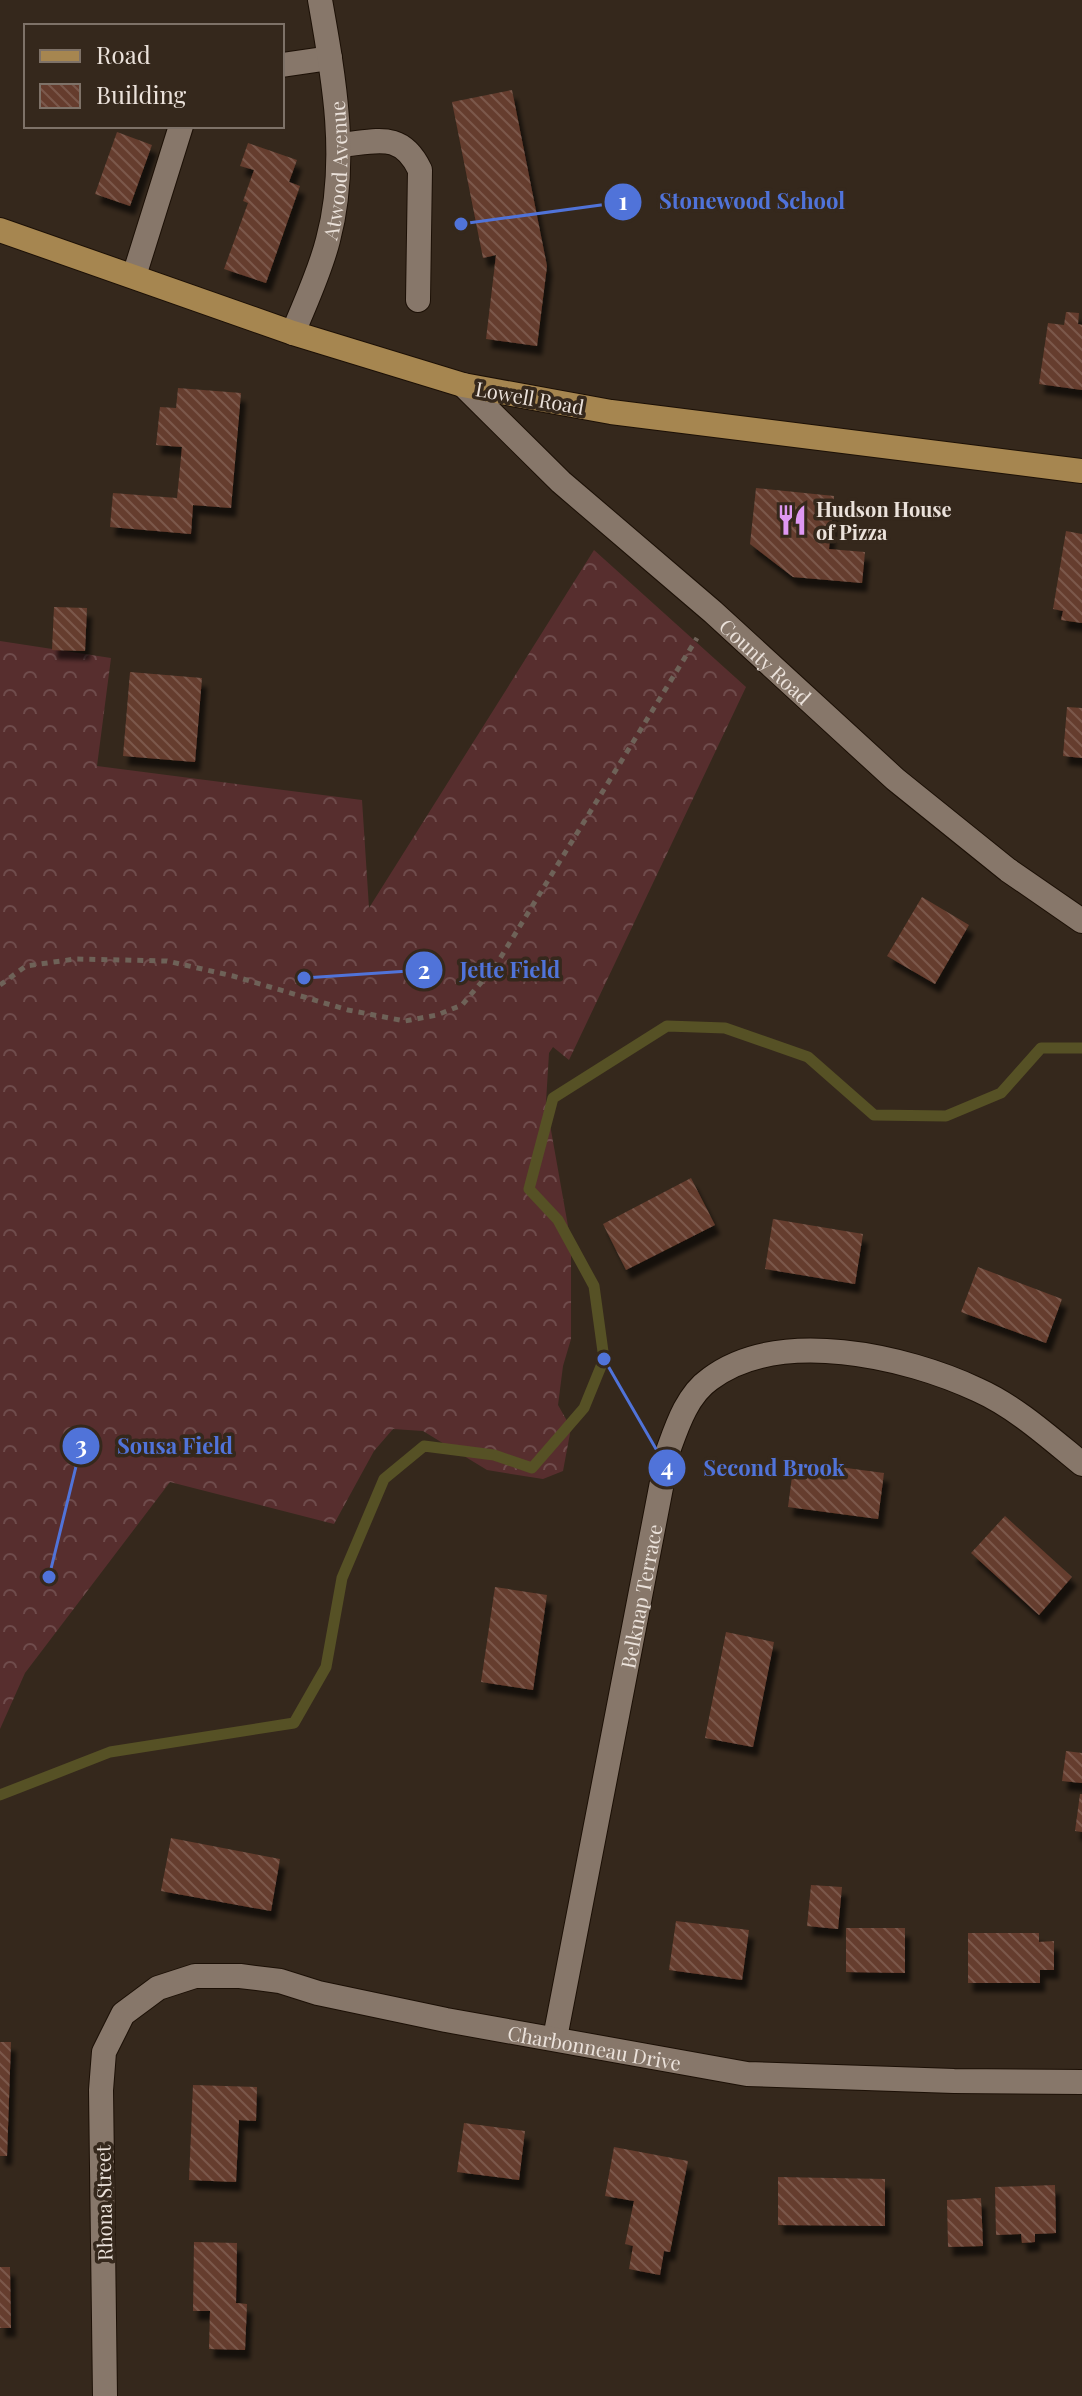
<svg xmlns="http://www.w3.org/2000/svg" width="1082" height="2396" font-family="'Playfair Display',serif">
  <defs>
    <pattern id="forest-crowns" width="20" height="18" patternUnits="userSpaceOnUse" patternTransform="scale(2)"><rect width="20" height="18" fill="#572e2e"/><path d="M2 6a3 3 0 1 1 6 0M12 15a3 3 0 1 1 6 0" fill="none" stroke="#6f4c4c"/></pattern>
    <pattern id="building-back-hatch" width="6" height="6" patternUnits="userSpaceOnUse" patternTransform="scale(2)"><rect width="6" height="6" fill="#653c2d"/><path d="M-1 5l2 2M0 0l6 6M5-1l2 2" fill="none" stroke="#7b584b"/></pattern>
    <filter id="shadow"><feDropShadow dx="5" dy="9" stdDeviation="2" flood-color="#0009"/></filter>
  </defs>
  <rect width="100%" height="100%" fill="#35281c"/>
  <path fill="url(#forest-crowns)" d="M594 550 746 687 569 1060 553 1047 549 1053 546 1102 571 1243V1339L563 1366 558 1405 571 1428 563 1471 543 1479 487 1470 423 1431 393 1429 374 1451 334 1524 170 1482 25 1673 0 1729V641L111 658 97 766 362 800 369 908Z"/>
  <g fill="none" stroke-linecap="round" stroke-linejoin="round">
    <path stroke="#565125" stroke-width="11" d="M0 1795 110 1752 294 1723 326 1667 342 1578 384 1479 424 1446 494 1455 532 1468 584 1408 604 1359 594 1286 558 1220 529 1189 553 1098 667 1026 725 1028 808 1057 874 1115 946 1116 1001 1093 1041 1048H1082"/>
  </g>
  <path fill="url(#building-back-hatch)" filter="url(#shadow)" d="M512 90 547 266 537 346 486 339 496 255 483 258 452 102Z
    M117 132 152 145 130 206 95 194Z
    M248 143 297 160 289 182 300 186 266 283 224 269 248 203 243 201 254 170 240 166Z
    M1066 312 1079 313 1078 324 1082 325V390L1039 384 1048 323 1064 325Z
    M178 388 241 393 231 508 193 505 191 534 110 527 113 493 177 498 182 447 156 445 160 407 176 408Z
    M756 488 834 496 829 549 865 552 862 583 793 577 750 544Z
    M1066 531 1082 534V623L1061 620 1063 611 1053 609Z
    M54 607 87 608 85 651 52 650Z
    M130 672 202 678 195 762 123 756Z
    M1067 707 1082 708V758L1063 756Z
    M922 897 969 925 935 984 887 956Z
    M691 1178 715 1225 626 1270 603 1224Z
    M773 1219 863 1234 855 1284 765 1269Z
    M978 1267 1062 1299 1046 1343 961 1312Z
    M794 1461 884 1473 878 1519 788 1507Z
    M1005 1516 1072 1577 1039 1615 971 1553Z
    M495 1587 547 1595 533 1690 481 1682Z
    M726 1632 774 1642 753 1747 705 1738Z
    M1066 1751 1082 1753V1783L1062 1781Z
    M1080 1794H1082V1832L1075 1831Z
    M171 1838 280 1859 271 1911 161 1891Z
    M811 1885 842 1887 838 1929 807 1926Z
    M676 1921 749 1930 742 1980 669 1970Z
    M846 1928H905V1973L846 1972Z
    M968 1933H1039V1942L1054 1941V1970H1040V1983H968Z
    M0 2042H11L7 2156H0Z
    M193 2085 257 2087 256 2121 239 2120 236 2182 189 2180Z
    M464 2123 525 2131 519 2180 457 2172Z
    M614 2147 688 2161 670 2252 664 2251 660 2275 629 2269 633 2246 625 2244 634 2201 605 2196Z
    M778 2177 885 2179V2226L778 2225Z
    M1055 2185 1056 2233 1035 2234V2242L1022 2243 1021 2234 996 2235 995 2187Z
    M981 2198 983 2246 948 2247 947 2200Z
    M194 2242 237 2243 236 2303 247 2304 245 2350 209 2349 210 2311H193Z
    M0 2267H10L11 2328H0Z"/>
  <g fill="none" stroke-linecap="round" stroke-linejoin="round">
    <defs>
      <g id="minor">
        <path d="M282 65 330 58"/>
        <path d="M339 145C376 142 401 130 420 170L418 300"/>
        <path d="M134 276 181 126"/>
        <path id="s1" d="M293 333C305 303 320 272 328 240 349 162 334 78 320 0"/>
        <path id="s2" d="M463 385 561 482 713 612 895 779 1008 870 1082 921"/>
        <path id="s3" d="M555 2038 668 1451C677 1426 687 1395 710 1379 779 1327 906 1356 978 1390 1016 1407 1050 1438 1082 1464"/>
        <path id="s4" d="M105 2396 101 2090 104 2052 123 2014 158 1988 195 1976H240L280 1981 318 1993 446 2020 747 2074 954 2081 1082 2082"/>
      </g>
      <path id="major" d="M0 230 293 333 463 385 611 412 1082 471"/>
    </defs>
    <use href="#minor" stroke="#1c1006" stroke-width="26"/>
    <use href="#major" stroke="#1c1006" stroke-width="26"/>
    <path stroke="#6e6258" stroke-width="5" stroke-dasharray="6 6" stroke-linecap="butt" d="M0 985 26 966 75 959 167 961 233 976 348 1010 405 1021 437 1015 462 1005 496 965 697 638"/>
    <use href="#minor" stroke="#87776a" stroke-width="24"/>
    <use href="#major" stroke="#a68650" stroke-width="24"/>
  </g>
  <defs>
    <symbol id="restaurant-bare" viewBox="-9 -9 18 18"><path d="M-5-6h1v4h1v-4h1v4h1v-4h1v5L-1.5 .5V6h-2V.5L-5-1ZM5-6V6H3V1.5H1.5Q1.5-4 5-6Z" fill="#de98f2" stroke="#35281c" stroke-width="2.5" paint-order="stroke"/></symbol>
  </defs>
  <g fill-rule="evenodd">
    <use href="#restaurant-bare" x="770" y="498" width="44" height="44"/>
  </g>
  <g text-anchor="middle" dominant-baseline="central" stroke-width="7" stroke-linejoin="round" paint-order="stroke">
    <g font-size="20" fill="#ebe2db" stroke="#35281c">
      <text stroke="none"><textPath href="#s1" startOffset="170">Atwood Avenue</textPath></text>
      <text transform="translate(530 397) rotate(10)">Lowell Road</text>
      <text stroke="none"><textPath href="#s2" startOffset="410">County Road</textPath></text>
      <text stroke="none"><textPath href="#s3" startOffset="450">Belknap Terrace</textPath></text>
      <text stroke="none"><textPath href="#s4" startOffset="876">Charbonneau Drive</textPath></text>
      <text transform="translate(103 2203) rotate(-91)">Rhona Street</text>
    </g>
    <g font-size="20" font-weight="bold" fill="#ebe2db" stroke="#35281c" text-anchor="start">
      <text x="816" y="508">Hudson House<tspan x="816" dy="23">of Pizza</tspan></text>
    </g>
  </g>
  <path fill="none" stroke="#5073d9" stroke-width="3" d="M461 224L623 202M304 978L424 970M49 1577L81 1446M604 1359L667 1468"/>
  <g fill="#5073d9" stroke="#35281c" stroke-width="3">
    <circle cx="461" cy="224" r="8"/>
    <circle cx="304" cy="978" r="8"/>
    <circle cx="49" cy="1577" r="8"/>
    <circle cx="604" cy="1359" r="8"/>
    <circle cx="623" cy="202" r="20"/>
    <circle cx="424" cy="970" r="20"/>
    <circle cx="81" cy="1446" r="20"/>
    <circle cx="667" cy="1468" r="20"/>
  </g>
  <g font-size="24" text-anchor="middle" font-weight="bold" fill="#fff">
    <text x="623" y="210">1</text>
    <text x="424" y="979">2</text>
    <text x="81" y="1454">3</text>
    <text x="667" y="1476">4</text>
  </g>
  <g font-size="22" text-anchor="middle" font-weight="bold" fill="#5073d9" stroke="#35281c" stroke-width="7" stroke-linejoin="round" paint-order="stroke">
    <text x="752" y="209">Stonewood School</text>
    <text x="510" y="978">Jette Field</text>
    <text x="175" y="1454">Sousa Field</text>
    <text x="774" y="1476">Second Brook</text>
  </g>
  <rect x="24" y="24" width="260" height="104" fill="#35281c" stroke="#7e7268" stroke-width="2"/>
  <rect x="40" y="50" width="40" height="12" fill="#a68650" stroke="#7e7268" stroke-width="2"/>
  <text x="96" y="64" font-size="24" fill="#ebe2db">Road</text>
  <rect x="40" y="84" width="40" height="24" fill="url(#building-back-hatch)" stroke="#7e7268" stroke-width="2"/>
  <text x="96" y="104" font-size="24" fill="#ebe2db">Building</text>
</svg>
